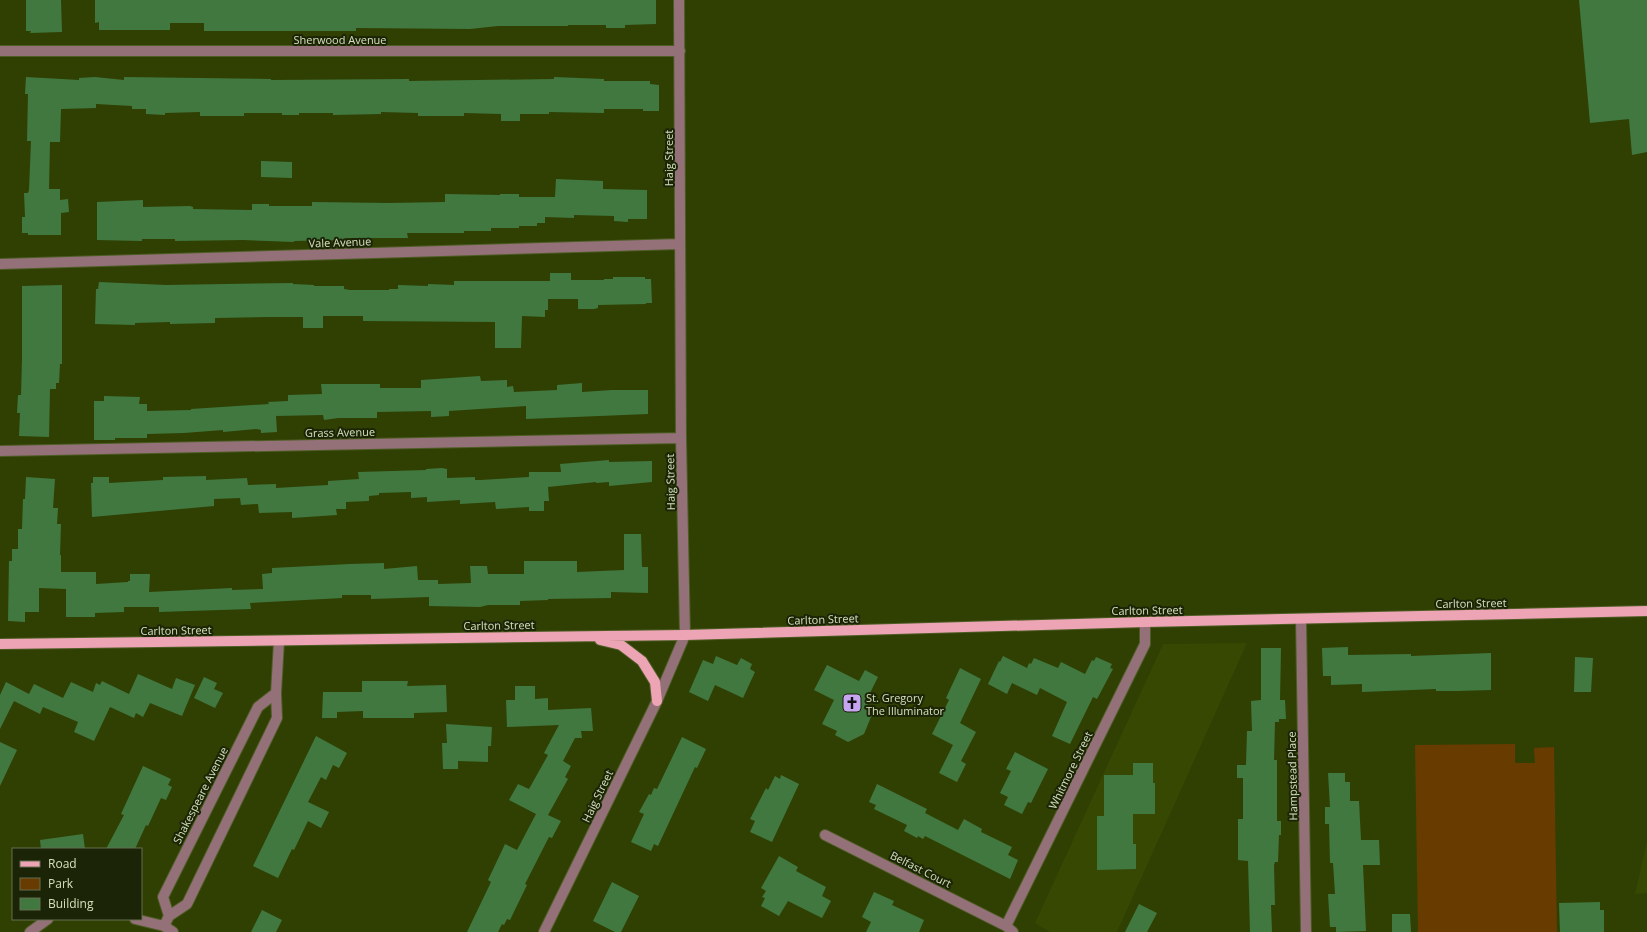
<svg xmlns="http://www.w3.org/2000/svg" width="1647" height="932" font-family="'Open Sans',sans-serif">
  <rect width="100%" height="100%" fill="#304003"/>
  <path fill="#364802" d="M1247 643 1117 932H1050L1035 923 1163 644Z
    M1647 841V893L1635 894Z"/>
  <path fill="#683b00" d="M1515 744V763H1535L1534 748 1554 747 1557 932H1418L1415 745Z"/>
  <path fill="#407840" d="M26 0H61L62 32 30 33 31 31H26Z
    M95 0H656V24L625 25V28H606V25H568V26H498L470 29 356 28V31H204V23H170V30H99V22L95 23Z
    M1579 0H1647V152L1632 155 1629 119 1590 123Z
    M26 77 79 80V78L95 77 124 80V77L271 79V80L409 79V81L554 79V77L604 79V81H650V84L659 85V111H643V109H604V113L549 112V114H520V121H501V114L464 113V116H418V113L381 112V114L333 115V113H299V115H282V113H244V116H200V112L165 113V115L146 114V109H132V106L96 104V108L61 109 60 142H50L49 189H60V200L68 199 69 212 61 213V235H28V233H22V217H25L24 193H28L29 190 31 141H27L28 94H25Z
    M261 161 292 162V178L261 177Z
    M556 179 603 181V189L647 190V219H628V222L614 221V216L574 215V218L545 217V223H537V226H519V228H491V231H464V233H407L408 238H345V240L294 241V242L243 240 175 241V239H142V241L97 240V202L143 200V207L190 206 193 207V209L250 210H252V204H269V206H312V202L389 203 445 202V194L500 195V194H519V197H555Z
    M550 273H571V280H604V279H613V277H645V279H651L652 303H646V304L598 305V308L594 309H578V299H548V310H545V317L522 316 521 348H495V322L363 321V316H323V328H303V317H266L215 318V323L170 324V322L135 323V325L95 324 96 289H98L99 282 166 285 293 283V284L314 285V286H344V289L350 290H389V289H398V285L428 286V284L454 285V281H550Z
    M62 285V364H60L59 383H56V389H50L49 437 19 436 20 413H17L18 395H21L22 360V286Z
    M480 376 481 381 507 380V387L513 386 514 392 557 390V385L582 383V392L612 390H648V414L526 419V406L449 411V416L431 417V411L377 412V418H338L324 420 323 415 276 416 277 432 261 433V430L257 429 223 432V430L184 433 147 434V438H115V440H94V401H104V396L140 397 139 404H147V411L191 410V409L269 404 268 402 288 401V395L322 394 321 384H380V388H421V380Z
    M609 460V462L652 461V482L609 486V482L596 483V482L548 487 549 501H544V511H529V507L496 509 495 502 460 504V500L427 502V497L411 498V492L379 493V495L369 496V501L346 502V509H336L337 515 292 518V512L259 513 258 504 241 505 240 498 214 499V506L92 517 91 483H93V477H109V483L163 480V477L206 476V480L247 478 248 485 276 484V488L328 485V481L359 479 358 472 426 470V469L442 468 447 469V478L475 477V480H480L529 477V472H561L560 464Z
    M26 477 55 479 53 508H58L57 524H61L60 555H61V572H96V584L128 582V581H130V574H150L149 592 232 588V590L263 589 262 574 272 573V568L350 564 384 563V569L417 566 418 580H438V584L471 583 470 566H487L488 574H524V561H577V572L624 570V534H641L642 567H648V593L611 592V598L548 599V600L520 601V605H488L480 607 429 606V597L371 599V595H342V598L250 603 251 609 159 612V607H124V612L95 613V617H66V589L39 588V612H25V622L8 621 9 561H12V549H18V529H22L23 499H25Z
    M1348 647V655L1411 654V656L1491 653V690L1457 691H1436V689L1362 692V684L1331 685V676H1323L1322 648Z
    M1261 648H1281L1280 700H1285L1286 719H1279V722H1275L1274 760H1277V821H1281V835H1279L1278 862H1275L1274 865 1275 905H1271L1272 932H1250L1248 861 1238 860V819H1243V778H1237V765H1246L1247 731H1252L1251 701 1261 700Z
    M716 656 737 665 741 658 752 664 750 669 755 672 743 698 715 685 708 701 689 692 703 660 713 664Z
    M1003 656 1027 668 1029 663 1031 664 1034 658 1058 668 1061 662 1085 674 1092 660 1094 661 1096 657 1112 664 1110 668 1113 669 1097 699 1093 697 1070 744 1052 736 1067 702 1040 688 1037 695 1012 683 1007 694 988 684 999 661 1000 662Z
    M1575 657 1593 658 1591 692H1574Z
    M827 665 859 681 865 670 878 677 865 703 883 714 871 717 864 734 848 742 835 735 837 731 822 724 834 700 814 690Z
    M960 668 981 679 960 723 976 732 961 761 966 764 957 782 939 773 953 745 932 734 949 700 946 698Z
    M138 674 172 689 176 678 195 685 182 716 150 703 143 717 136 713 134 718 110 707 94 741 74 732 78 722 43 707 40 714 14 701 0 729V695L6 682 29 694 34 684 63 698 71 682 93 692 96 683 100 685 102 681 129 694Z
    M204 677 217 683 214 689 223 693 215 708 194 698Z
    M362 681H408L407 686 446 685 447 712 414 713V718H363V711L337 712V718H322L323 692H362Z
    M515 686H535V699L548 698V710L591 708 593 731H581L582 738H575L563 761 571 766 565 777 568 779 548 815 561 821 552 838 549 837 525 884 527 885 510 920 507 919 504 925 502 924 498 932H467L491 882 488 880 505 844 517 850 536 814 509 800 518 784 529 789 548 755 544 753 559 725 507 727 506 700H515Z
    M446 724 492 727 491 746H488V762L458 761V769H443L442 743H447Z
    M316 736 347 753 339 768 333 765 326 780 321 777 308 802 329 812 321 828 308 821 294 850 292 849 278 878 253 866Z
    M682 737 706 749 697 768 695 767 658 846 654 844 651 851 631 842 644 814 639 812 649 794 651 795 654 788 657 789Z
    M0 742 17 750 0 786Z
    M1015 752 1048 769 1031 803 1028 802 1022 814 1004 805 1008 797 1000 793 1011 771 1006 769Z
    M1133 763H1153V783H1155V814H1133V844H1136V869L1097 870V816H1104V775H1133Z
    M143 766 171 779 168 785 172 787 166 800 161 798 148 826 146 825 135 849H106L124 815 121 814Z
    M1328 773H1345V782H1350V801H1359L1361 840H1379L1380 865H1363L1366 931 1336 932V927H1330L1328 894H1335L1333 863H1330L1329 824H1325V807H1330Z
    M781 775 799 784 772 842 750 832 755 821 750 819 766 788 768 790 775 776 780 779Z
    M877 784 927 809 925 813 958 830 964 819 982 829 981 832 1012 847 1008 855 1018 860 1010 879 925 836 923 839 918 836 917 838 904 831 907 825 874 809 876 805 869 802Z
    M83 834 85 849H41L40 840Z
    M779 856 798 867 796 871 826 887 822 896 831 901 822 918 788 901 779 916 761 906 765 898 762 897 766 891 761 888Z
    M612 882 639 896 621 932H615L593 921Z
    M874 892 894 901 892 905 924 920 919 932H866L871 922 862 917Z
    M1600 902V910H1604V932H1560L1559 903Z
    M1139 904 1157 913 1147 932H1125Z
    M262 910 282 920 276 932H251Z
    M1392 914H1410L1411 932H1392Z"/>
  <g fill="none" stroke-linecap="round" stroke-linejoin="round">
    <defs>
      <path id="minor" d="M0 51H680
        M0 264 680 244
        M0 451 681 438
        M1301 619 1306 932
        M825 835 1006 926 1013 932
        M169 916 163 897 258 707 276 693
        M135 919 164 926 169 916 187 904 277 718 276 693 279 641
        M164 926 173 932
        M1006 926 1145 644V622
        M30 932 48 919
        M544 932 657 701 685 635 681 438 679 0"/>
      <path id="major" d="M600 640 621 645 642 661 655 682 657 701
        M0 644 685 635 1145 622 1647 611"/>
    </defs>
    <use href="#minor" stroke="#4d5d24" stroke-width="12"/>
    <use href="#major" stroke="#4d5d24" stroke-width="12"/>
    <use href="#minor" stroke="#947078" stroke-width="10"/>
    <use href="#major" stroke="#eda4b5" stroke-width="10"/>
  </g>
  <defs>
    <symbol id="church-square" viewBox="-11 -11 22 22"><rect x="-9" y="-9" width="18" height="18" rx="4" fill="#c6a6f0" stroke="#1b2406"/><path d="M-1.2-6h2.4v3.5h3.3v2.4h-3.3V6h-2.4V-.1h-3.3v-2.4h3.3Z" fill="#111"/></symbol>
  </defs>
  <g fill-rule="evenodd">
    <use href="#church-square" x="841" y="692" width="22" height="22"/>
  </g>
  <g text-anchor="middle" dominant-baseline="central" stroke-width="4" stroke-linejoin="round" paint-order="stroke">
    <g font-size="11" fill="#d3e0bb" stroke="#1b2406">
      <text x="340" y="39">Sherwood Avenue</text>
      <text transform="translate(668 158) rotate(-90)">Haig Street</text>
      <text transform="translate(340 242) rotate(-2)">Vale Avenue</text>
      <text transform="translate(340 432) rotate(-1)">Grass Avenue</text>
      <text transform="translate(670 482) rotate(-91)">Haig Street</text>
      <text transform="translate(1471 603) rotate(-1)">Carlton Street</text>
      <text transform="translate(1147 610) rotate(-1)">Carlton Street</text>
      <text transform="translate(823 619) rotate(-2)">Carlton Street</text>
      <text transform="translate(499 625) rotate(-1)">Carlton Street</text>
      <text transform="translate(176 630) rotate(-1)">Carlton Street</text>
      <text transform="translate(1070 770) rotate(-64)">Whitmore Street</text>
      <text transform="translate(1292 776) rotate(-91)">Hampstead Place</text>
      <text transform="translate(200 795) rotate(-63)">Shakespeare Avenue</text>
      <text transform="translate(597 796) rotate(-64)">Haig Street</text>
      <text transform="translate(921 869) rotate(27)">Belfast Court</text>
    </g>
    <g font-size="11" fill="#d3e0bb" stroke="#1b2406" text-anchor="start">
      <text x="866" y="697">St. Gregory<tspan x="866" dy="13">The Illuminator</tspan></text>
    </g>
  </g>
  <rect x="12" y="848" width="130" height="72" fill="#1b2406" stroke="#656f4e"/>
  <rect x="20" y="861" width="20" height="6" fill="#eda4b5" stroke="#656f4e"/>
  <text x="48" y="868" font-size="12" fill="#d3e0bb">Road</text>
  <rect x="20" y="878" width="20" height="12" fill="#683b00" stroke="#656f4e"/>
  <text x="48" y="888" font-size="12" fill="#d3e0bb">Park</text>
  <rect x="20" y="898" width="20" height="12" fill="#407840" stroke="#656f4e"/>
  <text x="48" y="908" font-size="12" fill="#d3e0bb">Building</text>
</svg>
